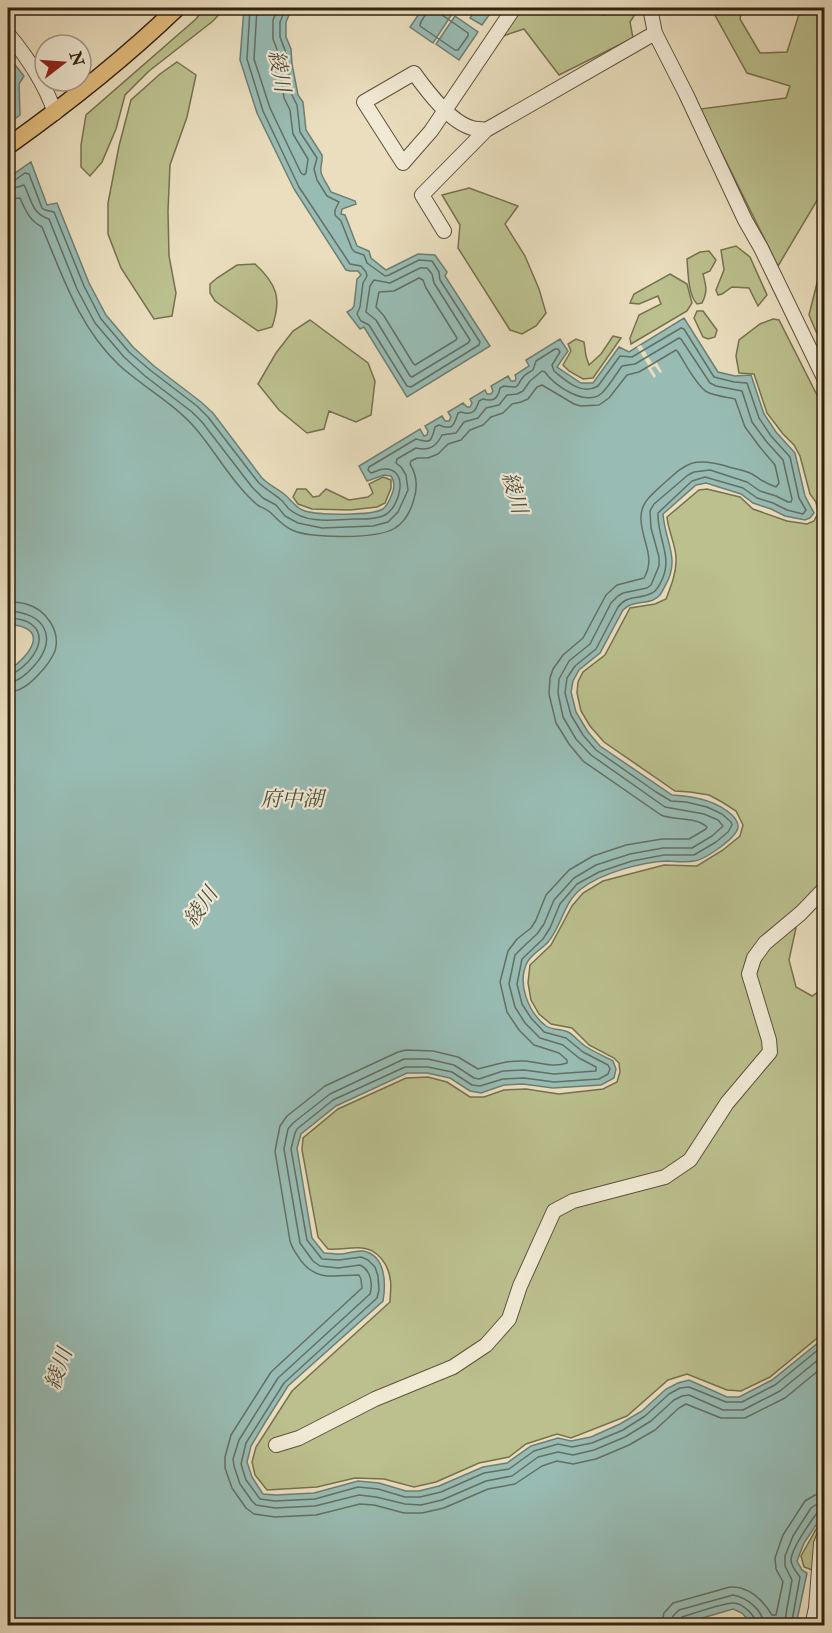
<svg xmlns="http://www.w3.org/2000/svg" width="832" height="1633" font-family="'IM FELL Double Pica','Noto Serif JP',serif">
  <rect width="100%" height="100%" fill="#eadebe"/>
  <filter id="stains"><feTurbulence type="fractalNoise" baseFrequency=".00333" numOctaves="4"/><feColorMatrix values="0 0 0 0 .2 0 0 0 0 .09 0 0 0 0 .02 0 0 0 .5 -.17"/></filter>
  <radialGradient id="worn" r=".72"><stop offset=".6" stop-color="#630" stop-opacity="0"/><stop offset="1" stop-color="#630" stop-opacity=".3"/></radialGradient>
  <path fill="#bbc08e" stroke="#76714e" stroke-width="1.5" d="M204 8H225L213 21 149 71 125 95 116 129 102 162 90 176 81 167V145L86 115 196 19Z
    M522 8H593L604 15 611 13 615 8H639L630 22 633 38 559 75 524 29 503 36Z
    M711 8H740L741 14 740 19 760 53 787 52 801 8H824V198L819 197 778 266 700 109 786 98 790 86 747 73Z
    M177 62 196 75 187 117 170 165 168 211 169 256 176 293 172 316 154 319 121 268 108 234V203L119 146 131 100 160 74Z
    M469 188 518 206 505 224 525 256 539 289 546 313 536 326 522 334 510 330 458 248 460 225 442 195Z
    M736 246 750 257 767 295 758 306 749 288 732 287 722 294 718 295 716 290 724 270 721 250Z
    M709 251 716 260 710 271 703 274C706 286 708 291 702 303L697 304C688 295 688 271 687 259L700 252Z
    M824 255V350L809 315Z
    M255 264C277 284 282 299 272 327L258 331 215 301 210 293V284L217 278 237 265Z
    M670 274 687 284 692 303 687 311 631 344 630 338 639 315 661 304 658 296 639 304 630 303 634 294Z
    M697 311H703L717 330 715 337 708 339 703 337 694 318Z
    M773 319 779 320 824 409V896L797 923 789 960 796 987 812 996 824 988V1335H821L770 1377 741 1391 727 1390 687 1374 668 1380 627 1416 571 1438 557 1434 526 1444 509 1457 479 1463 436 1482 414 1487 384 1479 355 1478 317 1487 267 1490 255 1475 252 1462 256 1447 292 1391 390 1302C390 1295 392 1285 390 1278 388 1264 377 1249 362 1248 351 1247 340 1250 328 1249L318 1237 302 1150 303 1138 338 1109 406 1078 428 1077 447 1082 470 1097H484L504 1090 526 1089 559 1094 603 1089 617 1082 620 1072 619 1063 614 1058 589 1045 572 1028 551 1024 539 1014 531 1000 528 983 530 965 551 945 572 906 583 893 603 881 664 865 697 866 723 850 740 836 743 825 736 811 722 802 709 795 690 792 675 791 604 742 590 726 581 711 577 693 578 682 583 672 605 655 630 608 655 604 666 599C671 586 676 574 676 561 677 546 668 532 667 517L699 490 707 489 740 497 753 509 787 521 807 524 814 521 818 513 816 502 810 494 800 456 794 445 783 434 767 413 754 374 739 373 736 356 739 340 760 324Z
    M310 320 368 363 375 381 371 415 356 422 329 411 324 429 307 433 279 410 258 384 276 353 293 331Z
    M613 336 621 338 593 378 583 379 569 371 563 365 571 351 568 344 576 339 584 342 586 356 589 365 601 354Z
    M383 477 391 480V488L385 503 377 507 350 510 312 509 298 504 293 497 297 489H306L313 497 319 496 326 489 349 500 368 497 373 493 369 484Z
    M824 1515V1528L818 1544 815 1571 804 1567 801 1556Z"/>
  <path fill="#98bcb4" stroke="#6f7e72" stroke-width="1.5" d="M244 8H292L286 22V37L291 49 292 64 298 95 303 102 306 130 322 155C323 161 320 166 321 172 322 178 328 185 331 192L355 201 356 204 342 209 341 214 345 215 357 246 369 251 371 258 386 270 418 254 435 255 447 272 445 276 490 346 407 397 364 327 360 329 347 312 352 309 354 306 357 279 361 275 358 271H350L346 270 294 189 257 113 240 60Z
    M423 8H442L452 14 433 43 410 27Z
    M477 8H494L482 25 470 18Z
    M455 16 478 32 459 60 436 44Z
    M8 56 24 76 19 84 20 115 8 124Z
    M31 162 47 205 57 203 89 283 106 315 133 347 154 366 201 402 213 413 262 478C269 485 276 488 284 494 292 500 295 508 305 511 318 515 372 516 383 509 387 506 390 499 392 494 395 487 395 482 391 476L384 475 367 481 359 466 420 429 424 436 427 435 428 431 425 426 442 416 445 421H449L451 417 448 412 463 403 467 407H470L472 403 470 399 485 390 487 394H491L493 391 491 386 508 376 511 381H515L516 378 515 375 529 366 526 360 560 339 568 351 557 367 581 383H593L619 347 629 352 684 318 718 372 735 376 751 375 764 414 776 432 795 453 805 496 814 513 810 518 805 520 785 516 771 509 753 503 741 494 706 483 696 485 663 514C665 542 681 559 665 586 662 592 660 597 653 600 643 604 631 601 623 610L600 653 579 670 573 681 571 692 576 712 588 732 600 746 672 795C693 796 716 800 732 815 735 818 738 821 738 826 739 837 704 860 694 861 685 863 675 861 667 861 642 862 601 873 581 889 563 903 562 926 548 942 542 949 533 953 528 961 516 982 528 1012 546 1026 552 1030 561 1029 568 1032 574 1035 579 1042 585 1046 594 1052 604 1056 613 1061L616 1069 614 1078 601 1085 553 1088 523 1084 504 1085 481 1093 470 1091 450 1078 427 1073H407L336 1106 301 1134 297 1148 312 1238 324 1253C329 1253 334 1254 339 1254 347 1254 355 1250 363 1251 386 1255 386 1284 383 1301L288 1386 266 1421 251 1446 247 1462 252 1477 263 1494 276 1495 314 1493 358 1481 379 1483 406 1491H419L439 1486 483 1467 507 1463 531 1446 558 1438 571 1441 591 1437 620 1424 642 1411 666 1389 678 1383 689 1380 727 1397H739L772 1380 824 1338V1513L804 1543 797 1561 802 1570 807 1573 796 1625H753L742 1613 733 1609 675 1626 8 1625V671C30 655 52 628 8 624V178Z"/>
  <path fill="#eadebe" d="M641 345 652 363 656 361 662 372 660 373 655 366 651 368 656 376 654 378 647 367 648 365 637 347Z"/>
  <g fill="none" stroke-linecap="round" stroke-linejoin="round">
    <path stroke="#646f62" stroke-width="1.5" d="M250 8 247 59 263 111 299 187 350 264 361 266 366 272 367 276 363 283 360 307 357 314 361 321 369 325 407 386 411 387 479 345 480 342 440 280 439 272 432 261 419 260 389 275 385 276 367 263 364 255 355 252 352 249 341 221 335 215V210L339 202 327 196 317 180 314 169 317 158 300 132 297 105 292 95 285 50 280 37V22L286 8
      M257 8 254 59 270 108 301 173 304 175 306 173 308 159 293 134 290 110 284 98 278 52 273 39V20L278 8
      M428 8C428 15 420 19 420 26L455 50H458L468 36V33L442 15 440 8
      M8 183 12 182 25 173 29 174 42 208 45 210 54 212 84 286 101 319 129 352 150 370 197 406 208 417 258 482C265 489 273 493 280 499 284 502 286 506 289 509 306 524 332 520 353 519 362 519 376 520 385 515 400 507 410 468 384 469 380 469 375 472 371 473L368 470 369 467 416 439C431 443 431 443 435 427L439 425C453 431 454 425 458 413L461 412C472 416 476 411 479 401L483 399C493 402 498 399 500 388L504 386C522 389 515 386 524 376 527 373 530 372 533 370L536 361 555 349H558L560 352 552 365 554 371C566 381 582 396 598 386L620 356 632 357 681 328 684 329 714 377 734 382 747 383 759 418 771 436 790 457 799 498 806 510 803 514 787 510 773 503 757 498 743 488 705 477 692 481 658 513C657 539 674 557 661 582 658 587 657 591 652 593 639 600 628 594 618 607L596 649 575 666 567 678 565 693 571 715 583 735 596 750 656 792 671 801 686 802 707 807 722 814 731 822 732 825 728 832 716 842 694 855H664L632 861 599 872 577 884 560 904 550 928 543 939 522 959 517 984 522 1004 531 1018 544 1032 566 1038 583 1052 608 1065 610 1069 608 1074 599 1079 554 1082 524 1078 503 1079 480 1086 472 1085 452 1072 428 1067H405L333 1100 297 1129 295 1133 291 1149 307 1240 322 1259 339 1260 361 1257 368 1260 375 1267 378 1276 379 1290 377 1298 284 1383 246 1443 241 1464 246 1480 260 1499 275 1501 315 1499 358 1487 378 1489 405 1497H420L441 1492 484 1473 509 1469 534 1451 558 1444 572 1447 592 1443 623 1430 645 1416 669 1394 680 1388 689 1387 726 1402H742L775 1385 824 1345
      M8 190 24 185C32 200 31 213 49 219L77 289 95 323 124 357 145 376 192 412 202 422 252 487 263 498 276 505 285 516 298 523 322 528 373 526 388 522 398 512 408 490 406 475 401 467 396 463 397 459 416 448C429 451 436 447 442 435L456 433 464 422 478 418 486 408 499 405 507 395 517 394 523 391 530 381 542 371 545 372C554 386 586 407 602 393 610 385 616 374 622 366L635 364 679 338 681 339 710 383 716 386 742 391 752 422 766 441 783 460 792 499 791 502H788L776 496 760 491 747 482 710 470 694 472 688 475 654 504 650 511 651 528 659 557V566L651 585 647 588 623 593 618 596 611 603 590 644 569 661 559 679 558 693 563 717 576 739 591 755 665 807 704 814 718 820 723 826 712 836 692 848H663L630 854 596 865 574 878 554 900 544 924 537 934 524 946 515 955 509 984 515 1007 525 1023 540 1038 563 1045 579 1058 596 1067V1071L554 1074 524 1070 503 1071 479 1079 474 1078 454 1065 428 1059H404L330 1094 293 1123 288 1129 284 1149 300 1243 313 1261 320 1266 338 1268 360 1265C371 1270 373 1284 370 1294L278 1378 239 1440 233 1459 234 1466 240 1484 252 1501 256 1505 275 1508 315 1506 359 1495 376 1497 405 1504 421 1505 442 1500 486 1481 512 1476 538 1457 558 1452 573 1455 594 1450 625 1437 651 1421 674 1400 682 1396 689 1395 723 1410H743L780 1391 824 1355
      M8 199 20 198C26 211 29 220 42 227 63 277 79 327 119 365 143 387 176 405 196 429 214 450 227 474 246 494 250 498 254 503 259 506 263 508 268 510 271 513 278 520 283 526 292 530 309 539 379 539 395 528 405 522 411 510 414 499 418 486 417 475 410 464L411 461 417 458H428L438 454 448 444 461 440 470 430 483 425 491 417 503 413 512 404 521 402 528 399 537 387 542 385 574 404 581 406 599 405 609 398 627 375 639 372 676 350 678 352C685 363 696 385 707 392 715 396 726 397 735 399L745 427 759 446 775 465 779 483 776 487C764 483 762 480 752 474 744 470 734 469 726 466 691 456 686 464 661 486 649 497 640 504 641 520 642 542 656 557 644 578L617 585 606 595 583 638 563 655 553 669 550 678 549 694 556 723 569 744 583 761 661 815C675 821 695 816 707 827L706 829 689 839H662L626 845 593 856 569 870 546 895 536 920 531 928 517 939 508 951 500 982 507 1012 519 1030 534 1045 559 1053 567 1060V1063C553 1068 539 1062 525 1061 508 1060 494 1065 478 1069L458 1057 433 1051 406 1050 398 1052 325 1086 287 1116 280 1126 275 1151 290 1241C292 1249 297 1255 302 1262 318 1282 337 1275 359 1275L361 1279 362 1288 271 1372 231 1435 225 1457V1468L232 1488 246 1508 254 1514 275 1517 316 1515 360 1504 374 1505 404 1513H422L444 1508 488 1489 515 1484 542 1466 557 1461 573 1464 596 1459 629 1445 655 1430 679 1408 686 1404 721 1418H745L785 1398 824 1366
      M420 268H427L432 274 434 283 470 340 468 343 412 377 410 376 376 320 366 312 370 286 374 280 390 283Z
      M419 278 423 280 426 288 457 338 456 340 415 365 413 363 384 316 376 307 379 292 394 291Z
      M8 602C14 602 20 602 26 604 45 609 61 630 55 651 51 660 46 667 39 674 31 683 20 692 8 692
      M8 611C43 612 60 637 34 666 27 674 18 682 8 683
      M8 618C39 619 49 638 28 662 22 668 15 674 8 675
      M661 1626 664 1613 673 1603 730 1587C749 1586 762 1599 772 1615H776L783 1582 776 1569 775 1558 783 1535 805 1501 815 1495 824 1494
      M670 1626 673 1616 679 1610 733 1595C748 1598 763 1610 764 1626
      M678 1626 679 1621 682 1617C691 1614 727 1602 734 1603 744 1604 756 1616 757 1626
      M784 1626 792 1580 785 1566V1556L793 1536 811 1508 817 1504 824 1503
      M791 1626 800 1577C797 1573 791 1566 791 1560 792 1547 809 1524 817 1513L820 1511 824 1510"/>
    <defs>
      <path id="minor" d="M650 8 655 33 686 94 745 220 761 248 824 378
        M8 34C28 58 45 83 55 113
        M486 130C482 129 476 129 472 128 450 122 427 91 414 73L364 102 403 163 431 131 514 8
        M444 231 422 195 486 130 655 33
        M276 1445 299 1438 375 1399 453 1367 486 1345 509 1319 520 1286 554 1211 573 1201 665 1177 690 1160 727 1103 770 1052 769 1040 749 974 754 958 765 943 801 913 824 889
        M812 1626 816 1608 821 1544 824 1536"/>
      <path id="major" d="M8 146C67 104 125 58 177 8"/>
    </defs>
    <use href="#minor" stroke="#5f513b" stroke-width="16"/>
    <use href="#major" stroke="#31220f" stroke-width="19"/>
    <use href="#minor" stroke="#f1ead5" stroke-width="14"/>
    <use href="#major" stroke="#e5bf7f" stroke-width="16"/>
  </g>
  <g text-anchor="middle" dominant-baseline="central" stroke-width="4.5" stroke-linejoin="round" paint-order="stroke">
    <g font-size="21" font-style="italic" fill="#505041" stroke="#f1ead5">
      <text transform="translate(279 71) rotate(80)">綾川</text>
      <text transform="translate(514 493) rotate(74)">綾川</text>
      <text x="292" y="799">府中湖</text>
      <text transform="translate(201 907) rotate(-55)">綾川</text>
      <text transform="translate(59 1369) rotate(-71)">綾川</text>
    </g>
  </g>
  <rect width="832" height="1633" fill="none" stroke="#eadebe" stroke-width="30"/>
  <rect x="9" y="9" width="814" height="1615" fill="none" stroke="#31220f" stroke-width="3"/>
  <rect x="15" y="15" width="802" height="1603" fill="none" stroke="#31220f" stroke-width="1.5"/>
  <g transform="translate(63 63) rotate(73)"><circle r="28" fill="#f1ead5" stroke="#a49a86" stroke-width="1.5"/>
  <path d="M0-4.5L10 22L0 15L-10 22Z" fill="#8f2418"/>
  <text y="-9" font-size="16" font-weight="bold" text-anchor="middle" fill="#31220f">N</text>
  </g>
  <rect width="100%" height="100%" filter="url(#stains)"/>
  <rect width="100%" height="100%" fill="url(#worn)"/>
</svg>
